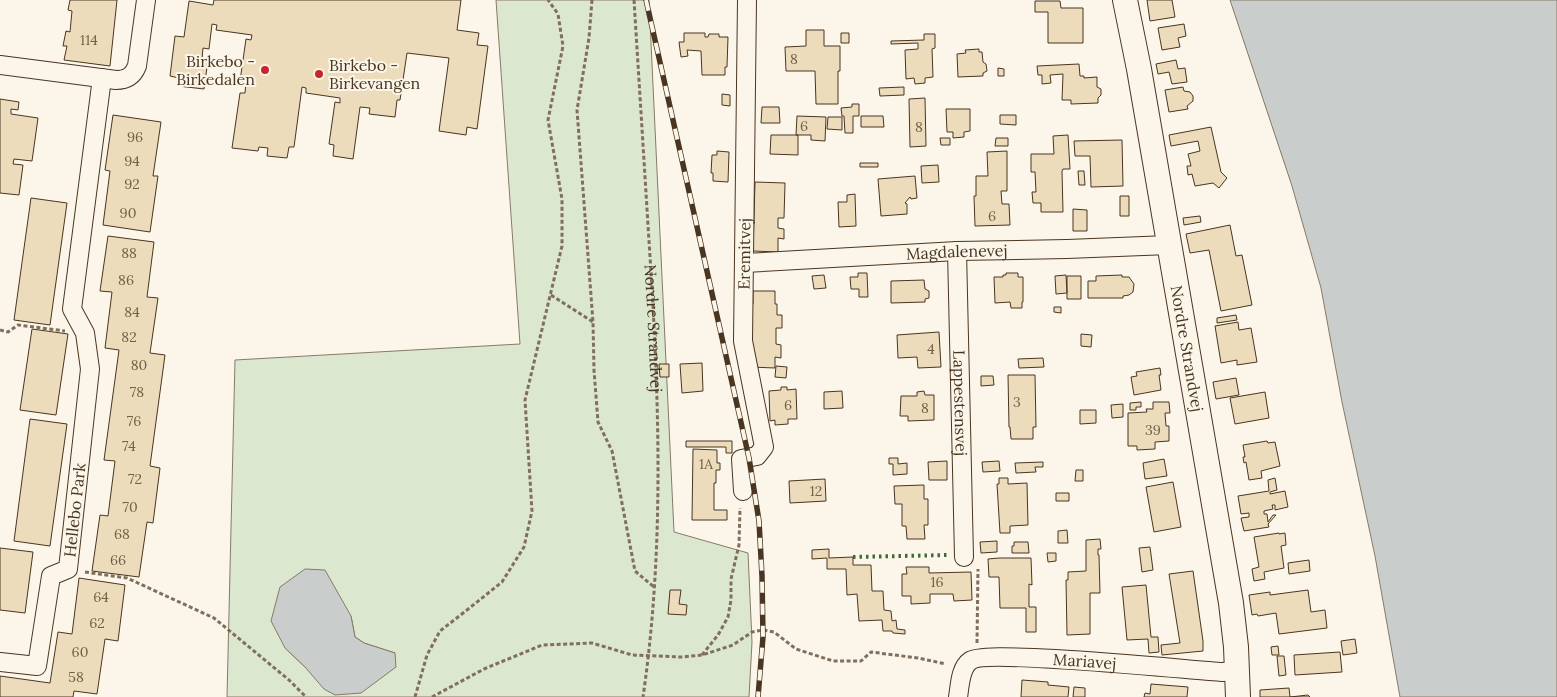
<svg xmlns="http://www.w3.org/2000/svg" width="1557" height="697" font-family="Lora,serif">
  <rect width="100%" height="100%" fill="#fbf6e9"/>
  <path fill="#dce7d0" stroke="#887966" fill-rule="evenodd" d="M496 0H649L674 532 748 553 752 642 749 697H227L235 360 520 344ZM351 616 355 637 364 643 395 653 305 667 285 648Z"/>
  <path fill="#c9cecd" stroke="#887966" d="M1230 0H1557V697H1400L1375 556 1342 402 1321 288 1292 186Z
    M305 569 325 570 351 616 355 637 364 643 395 653 396 667 361 693 335 695 324 689 305 667 285 648 271 621 280 587Z"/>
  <path fill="#ecdcbc" stroke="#4a3520" d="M70 0H117L110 66 64 60 67 46H63L66 31 70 32 72 11 68 10Z
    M214 0H461L457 30 479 33 477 45 488 46 477 129 467 127 466 135 439 131 449 58 407 53 400 100H397L395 117 369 114 370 108 360 107 353 159 333 156 334 145 329 144 335 102 340 103V98L306 93V88L302 87 294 147H289L287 158 267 156 268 148 259 147 258 151 232 148 240 93H245L246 82 240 81 246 39 251 40 252 35 216 30 217 25 212 24 209 49 203 48 202 59 208 60 204 89 178 86 179 78 170 76 175 36 184 37 189 1 213 5Z
    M1147 0H1172L1175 17 1150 21Z
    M1035 1H1060L1061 8H1083V43H1048V12H1035Z
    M1184 24 1186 36 1178 38 1180 47 1162 50 1158 28Z
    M806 30H824V46H840V71H838V104H816L815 71H786L785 47 806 46Z
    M684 33H705V37H708L709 34H719V37H728L727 67H725V75H702L701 51 687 50 688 56 681 57 679 42H684Z
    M841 33H849V43H841Z
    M924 34H935V48L932 49 933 77 925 78V83L915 84 914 78 906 79 905 50 918 49V43L891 44V41L924 40Z
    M979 49V52H982L983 62 986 64 987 71 983 73V76L958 77 957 54 966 53 965 50Z
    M1176 60 1178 69 1185 68 1187 82 1172 84 1169 72 1158 74 1156 64Z
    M1079 64 1080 76H1084V78L1097 77V87L1101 89V95L1098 98V103L1071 104V100H1062L1063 74 1050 75 1051 83 1042 84V75H1038L1037 66Z
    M998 68 1004 69V76H998Z
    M904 87V95L880 96 879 88Z
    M1183 87 1184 91 1190 92 1193 96V101L1187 106 1188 109 1169 112 1165 90Z
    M722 94 730 95V106L722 105Z
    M925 98 926 146 910 147 909 99Z
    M0 99 19 102 18 110 11 109V114L38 118 32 161 14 159 13 164 23 165 19 195 0 193Z
    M852 104H859V116H853V133H845L844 116H842L841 108 852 107Z
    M762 107H779L780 123H761Z
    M946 109H970V131L964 132V137L953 138V132H947Z
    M113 115 161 122 153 176H158L150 232 103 225 110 171 105 170Z
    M1000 115H1016V125L1000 124Z
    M797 116 826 117 825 141 811 140V135H796Z
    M861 116H883L884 127H861Z
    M828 117H842V130L827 129Z
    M1211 127 1221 172 1227 178 1219 188 1213 183 1195 186 1192 174 1188 175 1187 166H1191L1188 154 1200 151 1198 141 1171 146 1169 135Z
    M771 135H798V155L770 154Z
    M1068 135 1070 169H1063L1062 171 1063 212H1041V203H1033L1032 192H1036L1035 172H1031V154H1054L1053 136Z
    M940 138H950V145H941Z
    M996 138H1008V146H995Z
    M1122 140 1123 186 1091 187 1090 156H1075L1074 141Z
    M717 151 729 152 728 182 713 181V173H711L712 155H717Z
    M1007 151V191H1001L1002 204H1009L1010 225 975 226 974 196H976V176H988L987 152Z
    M860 163H878V167H860Z
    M938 165 939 182 922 183 921 166Z
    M1078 171H1084L1085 185H1079Z
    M915 176 917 198 911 199 910 197 905 203 907 204V214L881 216 878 179Z
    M755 182 785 183 784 218H778V228L784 229V239L778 238V252L753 251Z
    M855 194 856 226 839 227 838 202H847V195Z
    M1120 196H1129V216H1120Z
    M31 198 67 203 50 325 14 320Z
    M1073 209 1087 210V231H1073Z
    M1200 216 1201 222 1184 225 1183 218Z
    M1230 225 1236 256 1242 255 1252 305 1221 311 1209 250 1190 253 1186 234Z
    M108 236 154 242 147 297 158 298 150 353 165 355 150 466 160 468 153 523 147 522 139 577 92 571 100 515 108 516 115 461 104 460 119 350 105 348 112 292 100 291Z
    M858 273H867L868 297H859V289H851L850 277H858Z
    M1006 273H1018V277H1023V302H1022V308H1011L1010 302 995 303 994 277H1003V275H1006Z
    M824 275 826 288 814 289 812 276Z
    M1066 275 1067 293 1056 294 1055 276Z
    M1122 275V277H1129L1134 284 1133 292 1129 295 1123 296V298H1088V281H1096V276Z
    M1067 276H1081V299H1067Z
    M924 280 925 289 929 291V298L925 299V302L891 303V281Z
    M753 291H775V304H777V315H782V328H776V344L781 345V358L775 357V368L750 367 752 304H753Z
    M1054 307H1061V313L1054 312Z
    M1236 315 1237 320 1217 323V318Z
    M1238 322 1239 330 1251 328 1257 362 1237 365V360L1221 363 1215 326Z
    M32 329 68 334 56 415 20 410Z
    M939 332 941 367 918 368 917 357 898 358 897 335Z
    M1081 334 1092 335 1091 347 1081 346Z
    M1043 358 1044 367 1019 368 1018 359Z
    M702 363 703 391 682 393 680 364Z
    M659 364H669V377H660Z
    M776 366 787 367 786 378 775 377Z
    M1160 368 1161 375H1159L1161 390 1134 395 1131 377 1137 376 1136 372Z
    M1008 375H1035L1036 427H1033V439H1011L1010 427H1009Z
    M981 376H993L994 385 981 386Z
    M1236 378 1239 395 1216 399 1213 382Z
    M781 387H787V390L796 389 797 419H788V424L775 425V420L770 421 769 391 781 390Z
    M842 391 843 408 824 409V392Z
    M924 391 925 395H934V420L908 421V416H900L901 396H917V392Z
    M1265 392 1269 418 1235 424 1230 398Z
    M1141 402V407H1136V410H1130V403Z
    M1153 402H1169L1170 413H1165L1166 426H1169V441L1155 442V449L1137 450V446H1128V413L1147 412 1146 409H1153Z
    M1123 404V417L1112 418 1111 405Z
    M1080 410H1096V423L1080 424Z
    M30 419 67 424 50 546 14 541Z
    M686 441H732V453H726V447H686Z
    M1267 441 1268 443 1275 442 1280 466 1261 471 1262 478 1249 480 1246 462 1244 463 1243 457H1245L1243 445Z
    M693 449 717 450V463H720V470H716V483H714V510H727V520H692Z
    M889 458H898V464L907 463V474L893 475V464H889Z
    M1164 459 1167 476 1145 479 1143 463Z
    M947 461V480H929L928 462Z
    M999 461 1000 471 983 472 982 462Z
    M1043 462V467H1035L1036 472 1016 473 1015 463Z
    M1076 470H1083V481H1075Z
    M999 478H1008V484L1027 483 1028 525 1010 526V533H1000L997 484H999Z
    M1275 478 1277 490 1270 492V494L1285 491 1288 507 1275 510V505H1272L1273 509 1264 511V514H1267L1268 522 1273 515H1276L1268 524 1269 527 1244 531 1241 518 1249 517V513L1241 514 1238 496 1269 491 1268 480Z
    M825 479 826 501 790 503 789 481Z
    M1173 482 1181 527 1154 532 1146 487Z
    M924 485V499H928V525H924L925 539H907L906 526H902V504H895L894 486Z
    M1056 493H1069V501H1056Z
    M1067 530 1068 543H1058V531Z
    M1279 533V534L1285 533 1286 545 1281 546 1284 568 1264 572 1265 579 1254 581 1252 569 1259 567 1254 537Z
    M1100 539 1101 549H1098V555H1099L1100 593H1090V634L1067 635 1066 580H1068V572L1086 571V540Z
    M997 541V552L981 553 980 542Z
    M1014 542H1028L1029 553H1012V546H1014Z
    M1150 547 1153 570 1142 572 1139 548Z
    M0 548 33 552 25 613 0 610Z
    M829 549V558L853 557V565H871L872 591H883L884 610 891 611 892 621 896 620 897 629 905 630V634L893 633 892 631H883L882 620 859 621 857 594 847 595 846 569H827V558L812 559V550Z
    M1047 553H1056V561L1048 562Z
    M999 558H1031L1032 585 1029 584V607H1036V632H1026V608H1000L999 577H989L988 559Z
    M1309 560 1310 571 1289 574 1288 563Z
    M906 567H929V573L971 572 972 600 954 601 953 594H930V603L911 604V596H902V574H907Z
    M1193 571 1203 641V651L1162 655 1161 645 1180 643 1169 574Z
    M79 578 125 585 118 641 105 639 97 694 74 691 73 697H0V676L50 683 58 632 72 634Z
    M1146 585 1151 637H1158L1159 652 1149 653 1148 639 1127 640 1122 587Z
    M670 590H681L679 604 687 605 686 615 668 614Z
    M1308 590 1311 612 1325 610 1327 628 1279 634 1276 613 1258 616 1257 614 1252 615 1249 595 1270 592V595Z
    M1355 639 1357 653 1343 655 1341 641Z
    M1278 646 1279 655H1272L1271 647Z
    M1340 652 1342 672 1295 675 1294 655Z
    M1277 656H1284L1286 675 1279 676Z
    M1022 680 1048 682V685L1069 687 1068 697H1021Z
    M1151 684 1188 687 1187 697H1144L1145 693 1150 694Z
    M1074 687 1085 688V697H1073Z
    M1289 688 1290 697 1308 695 1310 697H1260V690Z"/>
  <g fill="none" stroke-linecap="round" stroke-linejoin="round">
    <defs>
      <g id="street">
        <path d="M0 65 116 80C127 80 133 76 137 66L146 0"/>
        <path id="s2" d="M957 251 964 557"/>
        <path id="s3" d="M745 263 957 251 1067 249 1169 245"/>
        <path id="s4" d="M743 491 741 459 757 456 764 447 743 341 747 0"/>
        <path id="s5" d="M0 662 37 666 51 576 68 569 90 369 85 333 72 309 102 78"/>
        <path id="s6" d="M958 697C960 686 960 668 970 661 985 649 1189 670 1222 672L1237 671"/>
      </g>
      <g id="secondary">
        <path id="s7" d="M1125 0 1139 69 1231 603 1236 647 1238 697"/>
      </g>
    </defs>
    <use href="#street" stroke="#4a3520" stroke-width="20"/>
    <use href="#secondary" stroke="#4a3520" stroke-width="26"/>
    <g stroke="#7f6f5c" stroke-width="3" stroke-dasharray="4 2.5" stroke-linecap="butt">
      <path d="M592 0 589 38 577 110 593 322 594 370 598 422 612 451 635 571 654 587"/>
      <path id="s1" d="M634 0C639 80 644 161 649 241 659 393 665 546 643 697"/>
      <path d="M551 295 593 322"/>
      <path d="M0 330 8 332 18 325 65 331"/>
      <path d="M85 572 127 578 214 618 289 680 306 697"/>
      <path d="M977 643 978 569"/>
      <path d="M702 655 718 635 728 617 731 600V579L739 545 740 508"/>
      <path d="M415 697 427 655 440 631 467 610 502 582 524 547 532 511 525 400 562 246V199L548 120 563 46 558 14 548 0"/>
      <path d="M432 697 484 669 542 645 592 643 632 655 681 657 702 655 733 645 752 632 763 630 774 632 796 649 833 661H861L871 652 918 658 946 664"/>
    </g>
    <use href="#street" stroke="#fbf6e9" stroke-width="18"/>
    <use href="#secondary" stroke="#fbf6e9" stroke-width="24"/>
    <defs>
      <path id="rail" d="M646 0 749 458 759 521 762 576 763 637 758 697"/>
    </defs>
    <use href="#rail" stroke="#4a3520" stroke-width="5.5"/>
    <use href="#rail" stroke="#fbf6e9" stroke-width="4" stroke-dasharray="11" stroke-linecap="butt"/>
    <path stroke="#436837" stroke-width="4" stroke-dasharray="2.5 4" stroke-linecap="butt" d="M853 557 949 555"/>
  </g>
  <g fill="#c62828" stroke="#fbf6e9" stroke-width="2">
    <circle cx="265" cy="70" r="5"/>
    <circle cx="319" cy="74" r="5"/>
  </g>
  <g text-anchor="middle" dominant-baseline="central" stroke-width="4" stroke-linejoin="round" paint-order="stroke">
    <g font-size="14" fill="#725f47">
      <text x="89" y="40">114</text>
      <text x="794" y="59">8</text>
      <text x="804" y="126">6</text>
      <text x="919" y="127">8</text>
      <text x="135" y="137">96</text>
      <text x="132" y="161">94</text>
      <text x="132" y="184">92</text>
      <text x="128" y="213">90</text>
      <text x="992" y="216">6</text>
      <text x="129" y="253">88</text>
      <text x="126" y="280">86</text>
      <text x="132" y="312">84</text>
      <text x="129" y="337">82</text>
      <text x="931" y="349">4</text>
      <text x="139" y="365">80</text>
      <text x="137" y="392">78</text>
      <text x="1017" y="402">3</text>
      <text x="788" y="405">6</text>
      <text x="925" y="408">8</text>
      <text x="134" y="421">76</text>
      <text x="1153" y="430">39</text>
      <text x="129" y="446">74</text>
      <text x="706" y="464">1A</text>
      <text x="135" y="479">72</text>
      <text x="816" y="491">12</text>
      <text x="130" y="507">70</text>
      <text x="122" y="534">68</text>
      <text x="118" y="560">66</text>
      <text x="937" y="582">16</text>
      <text x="101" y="597">64</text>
      <text x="97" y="623">62</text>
      <text x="80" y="652">60</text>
      <text x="76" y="677">58</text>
    </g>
    <g font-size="16" fill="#4a3520" stroke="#fbf6e9" text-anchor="end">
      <text x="255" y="61">Birkebo -<tspan x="255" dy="18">Birkedalen</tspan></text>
      <text x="329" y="65" text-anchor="start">Birkebo -<tspan x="329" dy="18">Birkevangen</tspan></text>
    </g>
    <g font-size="16" fill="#4a3520" stroke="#fbf6e9">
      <text stroke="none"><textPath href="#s3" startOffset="212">Magdalenevej</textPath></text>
      <text stroke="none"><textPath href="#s4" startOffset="255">Eremitvej</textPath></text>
      <text stroke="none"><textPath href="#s1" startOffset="329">Nordre Strandvej</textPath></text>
      <text stroke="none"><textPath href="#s7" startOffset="354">Nordre Strandvej</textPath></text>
      <text stroke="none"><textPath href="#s2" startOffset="152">Lappestensvej</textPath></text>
      <text stroke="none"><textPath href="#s5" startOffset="206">Hellebo Park</textPath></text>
      <text stroke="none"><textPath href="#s6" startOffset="154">Mariavej</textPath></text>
    </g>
  </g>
</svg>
